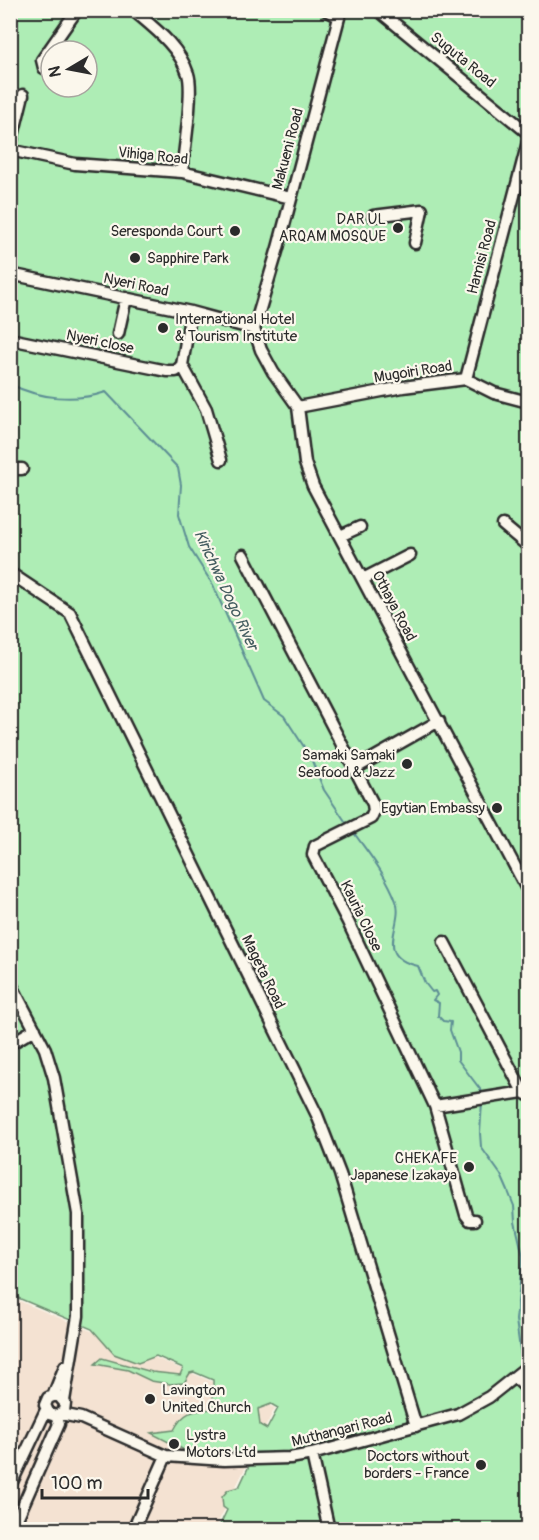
<svg xmlns="http://www.w3.org/2000/svg" width="539" height="1540" font-family="Pangolin,sans-serif">
  <rect width="100%" height="100%" fill="#fbf7ec"/>
  <filter id="ink" filterUnits="userSpaceOnUse"><feTurbulence type="fractalNoise" baseFrequency=".0167" numOctaves="2"/><feDisplacementMap in="SourceGraphic" scale="12" xChannelSelector="R" yChannelSelector="G"/><feConvolveMatrix kernelMatrix="1 2 1 2 8 2 1 2 1" color-interpolation-filters="sRGB"/></filter>
  <g filter="url(#ink)">
    <path fill="#f4e2d2" d="M10 1297 275 1408 215 1529H11Z"/>
    <path fill="#aeedb5" stroke="#6c8c70" stroke-width="1.5" fill-rule="evenodd" d="M11 11H520L528 16V1529H218L227 1510 223 1507 222 1497 228 1490 239 1487 255 1453H190L151 1433 174 1430C184 1411 192 1411 213 1409V1380L194 1372 190 1373 184 1383 170 1384 151 1381 128 1370 95 1364 102 1358 152 1372 180 1375 183 1368 156 1356 138 1363 114 1354 92 1329 11 1295ZM51 51H87V87H51ZM271 1404 278 1408 267 1429 260 1425 258 1409Z"/>
    <g fill="none" stroke-linecap="round" stroke-linejoin="round">
      <path stroke="#5d8e94" stroke-width="2" d="M10 384C39 399 76 402 106 392L178 468 181 485 179 514 189 547 213 585 264 701 284 716 310 756 324 790 347 824
        M354 833C369 854 387 876 396 901 405 924 372 956 418 966L425 983 432 992 435 991 437 995 433 1000 439 1003 438 1016 443 1021 451 1022 450 1030 458 1052V1060L483 1093
        M482 1102 480 1133 481 1147 501 1175 508 1191 514 1206 515 1222 523 1256 516 1320 522 1364
        M525 1377 528 1381"/>
      <defs>
        <path id="minor" d="M133 10C154 28 179 46 188 74 194 91 184 151 182 172
          M326 10 339 17
          M378 10 528 133
          M51 70 44 68 42 60 77 10
          M10 148 23 95
          M10 150 75 164 182 172 291 198
          M373 216 422 210 415 243
          M10 274 191 312 254 329
          M191 312 182 365 206 409 221 460
          M254 329 261 350 273 372 298 407 305 463 313 486 528 891
          M254 329 278 248 341 10
          M118 334 126 298
          M10 339 167 371H176L182 365
          M466 379 528 142
          M298 407 403 387 466 379 494 393 528 402
          M10 469H22
          M503 525 528 546
          M340 536 360 527
          M243 555 373 804 374 811 371 818 315 846 313 855 348 922 435 1106 523 1092 528 1095
          M10 573 70 613 317 1115 340 1174 416 1426
          M363 579 410 555
          M354 769 439 721
          M444 942 523 1092
          M10 982 45 1049 54 1078 78 1214V1316L64 1401
          M10 1044 35 1029
          M435 1106 466 1215 470 1220H475
          M516 1378 528 1390
          M53 1396H59L65 1403 64 1411 56 1416 49 1414 45 1405 48 1398 53 1396 65 1366
          M61 1414 81 1418 166 1456 224 1460 290 1458 312 1454 458 1414 489 1397 528 1366
          M312 1454 329 1530
          M10 1486 46 1410
          M12 1530 59 1424 56 1416
          M133 1530 166 1456"/>
      </defs>
      <use href="#minor" stroke="#2b2b2b" stroke-width="15"/>
      <use href="#minor" stroke="#fbf7ec" stroke-width="10"/>
    </g>
  </g>
  <g fill="#2b2b2b" stroke="#fbf7ec" stroke-width="2">
    <circle cx="398" cy="228" r="6"/>
    <circle cx="235" cy="231" r="6"/>
    <circle cx="135" cy="258" r="6"/>
    <circle cx="163" cy="328" r="6"/>
    <circle cx="407" cy="764" r="6"/>
    <circle cx="497" cy="808" r="6"/>
    <circle cx="469" cy="1167" r="6"/>
    <circle cx="150" cy="1399" r="6"/>
    <circle cx="174" cy="1444" r="6"/>
    <circle cx="481" cy="1465" r="6"/>
  </g>
  <g text-anchor="middle" dominant-baseline="central" stroke-width="4.5" stroke-linejoin="round" paint-order="stroke">
    <g font-size="15" fill="#2b2b2b" stroke="#fbf7ec">
      <text transform="translate(463 60) rotate(39)">Suguta Road</text>
      <text transform="translate(288 149) rotate(-75)">Makueni Road</text>
      <text transform="translate(153 156) rotate(6)">Vihiga Road</text>
      <text transform="translate(482 257) rotate(-75)">Hamisi Road</text>
      <text transform="translate(136 285) rotate(12)">Nyeri Road</text>
      <text transform="translate(100 342) rotate(12)">Nyeri close</text>
      <text transform="translate(413 372) rotate(-9)">Mugoiri Road</text>
      <text transform="translate(394 606) rotate(62)">Othaya Road</text>
      <text transform="translate(361 916) rotate(64)">Kauria Close</text>
      <text transform="translate(263 972) rotate(64)">Mageta Road</text>
      <text transform="translate(342 1430) rotate(-14)">Muthangari Road</text>
    </g>
    <g font-size="15" fill="#2b2b2b" stroke="#fbf7ec" text-anchor="end">
      <text x="386" y="219">DAR UL<tspan x="386" dy="17">ARQAM MOSQUE</tspan></text>
      <text x="223" y="231">Seresponda Court</text>
      <text x="147" y="258" text-anchor="start">Sapphire Park</text>
      <text x="175" y="319" text-anchor="start">International Hotel<tspan x="175" dy="17">&amp; Tourism Institute</tspan></text>
      <text x="395" y="755">Samaki Samaki<tspan x="395" dy="17">Seafood &amp; Jazz</tspan></text>
      <text x="485" y="808">Egytian Embassy</text>
      <text x="457" y="1158">CHEKAFE<tspan x="457" dy="17">Japanese Izakaya</tspan></text>
      <text x="162" y="1390" text-anchor="start">Lavington<tspan x="162" dy="17">United Church</tspan></text>
      <text x="186" y="1435" text-anchor="start">Lystra<tspan x="186" dy="17">Motors Ltd</tspan></text>
      <text x="469" y="1456">Doctors without<tspan x="469" dy="17">borders - France</tspan></text>
    </g>
    <g font-size="16" font-style="italic" fill="#445d60" stroke="#fbf7ec">
      <text transform="translate(226 590) rotate(65)">Kirichwa Dogo River</text>
    </g>
  </g>
  <rect width="539" height="1540" fill="none" stroke="#fbf7ec" stroke-width="36"/>
  <rect x="18" y="18" width="503" height="1504" fill="none" stroke="#2b2b2b" stroke-width="2" filter="url(#ink)"/>
  <g transform="translate(69 69) rotate(260)"><circle r="28" fill="#fbf7ec" stroke="#a8a59f" stroke-width="1.5"/>
  <path d="M0-4.5L10 22L0 15L-10 22Z" fill="#2b2b2b"/>
  <text y="-9" font-size="16" font-weight="bold" text-anchor="middle" fill="#2b2b2b">N</text>
  </g>
  <path d="M42 1489v9h106v-9" fill="none" stroke="#2b2b2b" stroke-width="3"/>
  <text x="51" y="1489" font-size="18" fill="#2b2b2b" stroke="#fbf7ec" stroke-width="4.5" paint-order="stroke">100 m</text>
</svg>
